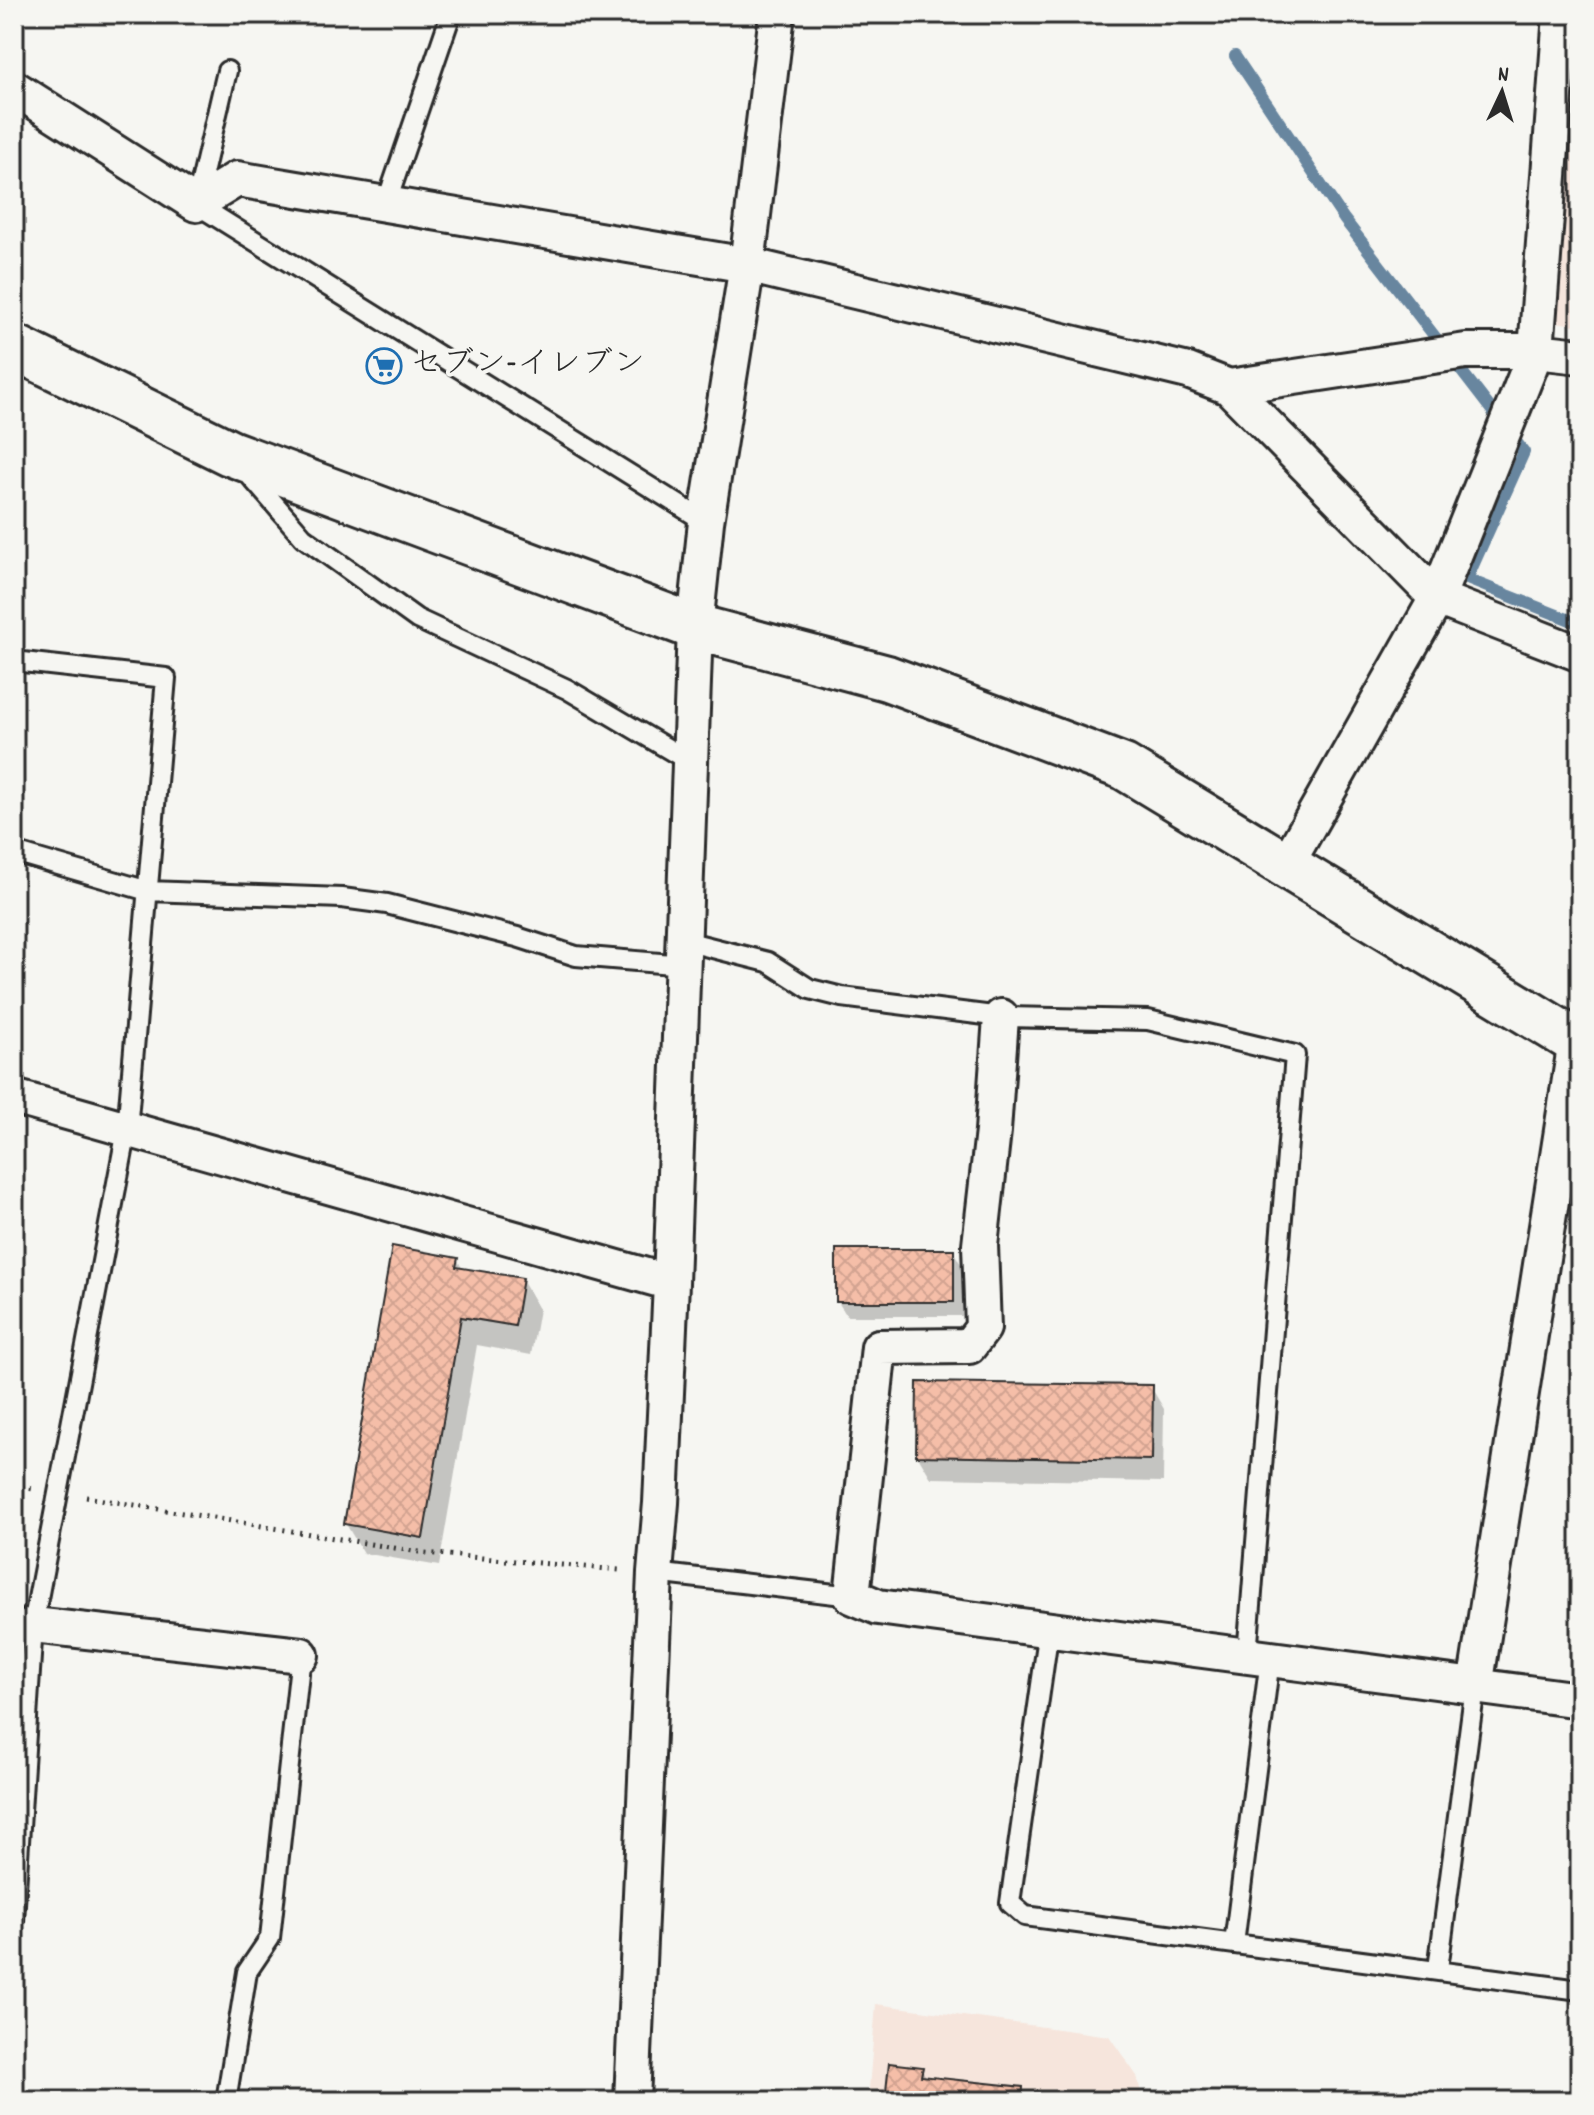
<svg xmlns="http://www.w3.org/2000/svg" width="1594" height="2115" font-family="Dekko,'Klee One',sans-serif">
  <defs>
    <pattern id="building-cross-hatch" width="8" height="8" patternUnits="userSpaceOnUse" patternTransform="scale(2)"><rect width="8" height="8" fill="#f5bea8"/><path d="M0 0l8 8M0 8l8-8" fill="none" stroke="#d2a391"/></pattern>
  </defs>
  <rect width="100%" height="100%" fill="#f6f6f2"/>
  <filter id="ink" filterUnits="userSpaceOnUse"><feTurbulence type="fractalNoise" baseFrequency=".0125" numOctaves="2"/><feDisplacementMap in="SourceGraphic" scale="16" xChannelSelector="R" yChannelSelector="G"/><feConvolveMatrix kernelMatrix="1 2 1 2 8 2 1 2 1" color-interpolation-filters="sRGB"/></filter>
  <g filter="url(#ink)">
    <path fill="#f6e5dc" d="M1562 14H1580V326L1544 320Z
      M876 2004 1109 2036 1137 2076 1143 2101H868Z"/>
    <path fill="#0003" d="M953 1251 962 1266V1316H847L838 1302Z
      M457 1259 463 1270 522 1280 539 1309 531 1355 477 1345 439 1566 363 1553 346 1524Z
      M1151 1387 1164 1409 1163 1482 931 1478 918 1456Z
      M921 2069 927 2078 1022 2089 1029 2101H887Z"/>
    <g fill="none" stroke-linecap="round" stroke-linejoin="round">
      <path stroke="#68869f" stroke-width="12" d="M1235 56 1344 219 1524 452 1467 579 1580 624"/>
    </g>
    <path fill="url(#building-cross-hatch)" stroke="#2b2b2b" stroke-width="2" d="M392 1246 458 1258 456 1267 523 1278 515 1326 461 1317 423 1538 344 1524Z
      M836 1249H954V1302H836Z
      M917 1382 1153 1385 1152 1460 916 1456Z
      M889 2063 923 2067 921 2076 1023 2087 1022 2101H885Z"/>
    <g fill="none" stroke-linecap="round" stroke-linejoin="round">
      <defs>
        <path id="service" d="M227 71 196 204 706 522
          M386 204 451 14
          M245 470 303 537 417 619 567 689 692 763
          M14 661 166 678 127 1130 33 1625 14 1920
          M14 852 148 891 342 898 387 904 517 937 576 956 684 965
          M685 941 768 962 810 989 842 997 1001 1017 1148 1020 1295 1055 1247 1655
          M655 1573 852 1596
          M1049 1629 1010 1903 1025 1916 1580 1990
          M1234 1944 1270 1659
          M1438 1969 1475 1687
          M226 2101 247 1972 270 1938 301 1655"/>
        <path id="minor" d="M14 88 196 204 237 179 747 265 1188 371 1229 387 1437 598 1580 654
          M1229 387 1466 351H1536L1580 356
          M1285 867 1437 598 1536 351 1561 14
          M1001 1017 993 1131 980 1245 983 1328 969 1346 879 1347 852 1596 878 1607 1580 1700
          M14 1097 671 1283
          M33 1625 301 1655
          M1475 1687 1576 1041
          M632 2101 655 1573 661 1503 671 1283 695 627 706 522 747 265 777 14"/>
        <path id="tertiary" d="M14 347 230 453 695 627 887 678 1124 767 1580 1044"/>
      </defs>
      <use href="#service" stroke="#2b2b2b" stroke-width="24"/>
      <use href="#minor" stroke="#2b2b2b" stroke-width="40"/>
      <use href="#tertiary" stroke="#2b2b2b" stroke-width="50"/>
      <path stroke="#2b2b2b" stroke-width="5" stroke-dasharray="2 6" stroke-linecap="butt" d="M14 1486 33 1489
        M86 1497 425 1553 619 1570"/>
      <use href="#service" stroke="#f6f6f2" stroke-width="18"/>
      <use href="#minor" stroke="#f6f6f2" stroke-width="34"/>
      <use href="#tertiary" stroke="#f6f6f2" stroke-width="44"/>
    </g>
  </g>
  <defs>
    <symbol id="supermarket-ring" viewBox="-11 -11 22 22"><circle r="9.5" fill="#f6f6f2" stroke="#1f6fb2" stroke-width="1.5"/><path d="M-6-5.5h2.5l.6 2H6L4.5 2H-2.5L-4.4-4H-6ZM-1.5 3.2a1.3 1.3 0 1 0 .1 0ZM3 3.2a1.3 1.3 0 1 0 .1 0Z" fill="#1f6fb2"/></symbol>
  </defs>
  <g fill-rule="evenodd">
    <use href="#supermarket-ring" x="364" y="346" width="40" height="40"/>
  </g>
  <g text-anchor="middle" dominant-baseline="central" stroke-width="8" stroke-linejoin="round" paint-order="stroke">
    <g font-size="32" fill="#2b2b2b" stroke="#f6f6f2" text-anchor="start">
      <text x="410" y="366">セブン-イレブン</text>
    </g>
  </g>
  <rect width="1594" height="2115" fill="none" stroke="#f6f6f2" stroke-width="48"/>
  <rect x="24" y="24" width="1546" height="2067" fill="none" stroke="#2b2b2b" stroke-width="3" filter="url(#ink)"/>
  <g transform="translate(1502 92) rotate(4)" stroke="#f6f6f2" stroke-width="6" paint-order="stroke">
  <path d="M0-6L14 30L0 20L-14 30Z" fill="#2b2b2b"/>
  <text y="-12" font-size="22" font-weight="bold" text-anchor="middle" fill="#2b2b2b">N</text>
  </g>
</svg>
